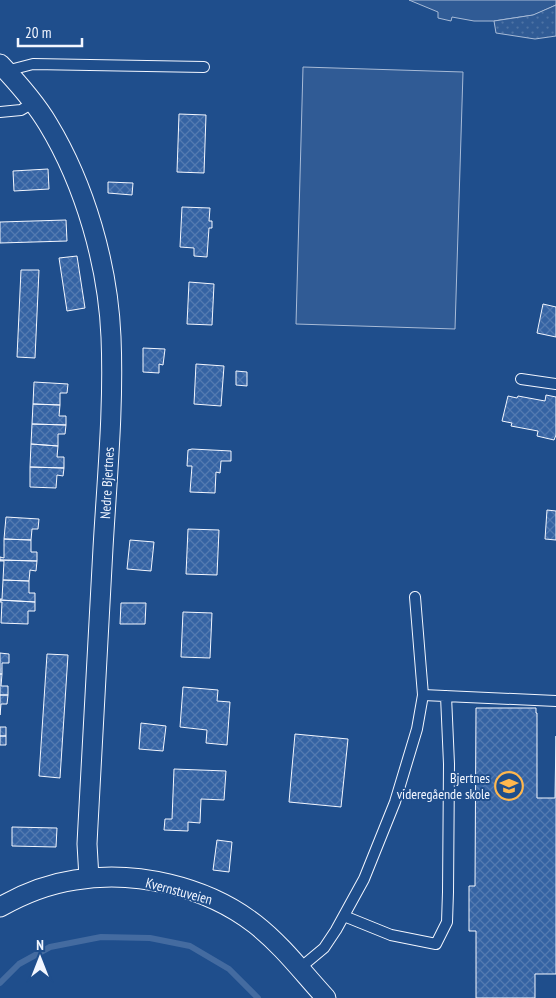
<svg xmlns="http://www.w3.org/2000/svg" width="556" height="998" font-family="'PT Sans Narrow',sans-serif">
  <defs>
    <pattern id="park-dots" width="8" height="8" patternUnits="userSpaceOnUse" patternTransform="scale(1.25)"><rect width="8" height="8" fill="#305b95"/><path d="M2 2h.1M6 6h.1" fill="none" stroke="#4e73a5" stroke-width="1.8" stroke-linecap="round"/></pattern>
    <pattern id="building-cross-hatch" width="8" height="8" patternUnits="userSpaceOnUse" patternTransform="scale(1.25)"><rect width="8" height="8" fill="#3563a3"/><path d="M0 0l8 8M0 8l8-8" fill="none" stroke="#537ab1"/></pattern>
  </defs>
  <rect width="100%" height="100%" fill="#1f4e8c"/>
  <path fill="#305b95" stroke="#a8bbd7" d="M409 0H556V5L534 15 494 21H474L452 17 451 21 438 18V12Z
    M303 67 463 72 455 329 296 324Z"/>
  <path fill="url(#park-dots)" stroke="#a8bbd7" d="M556 5V36L535 39 496 33 494 21 533 15Z"/>
  <g fill="none" stroke-linecap="round" stroke-linejoin="round">
    <path stroke="#446ba0" stroke-width="6" d="M0 983 19 964 50 947 101 937 150 938 190 946 229 969 258 998"/>
  </g>
  <path fill="url(#building-cross-hatch)" stroke="#f2f6ff" d="M179 114 206 115 204 173 177 172Z
    M48 169 49 189 14 191 13 171Z
    M108 182 133 183 132 195 108 193Z
    M182 207 210 208 209 221H212V228H209L207 257 194 256V248L180 247Z
    M66 220 67 241 0 243V222Z
    M77 256 85 308 67 311 59 258Z
    M21 270H39L35 358 17 357Z
    M189 282 214 284 212 325 187 324Z
    M543 304 556 307V337L537 333Z
    M143 348 165 349 163 365 159 364V373L143 372Z
    M196 364 224 366 221 406 194 404Z
    M236 371 247 372V386L236 385Z
    M34 382 68 384 67 393H60V405L33 404Z
    M546 395 556 397V435L554 440 537 436 538 431 511 426 512 423 502 421 508 396 517 398 518 396 545 401Z
    M33 404 60 405 59 416H66V425L32 424Z
    M32 424 66 425 65 434H58V446L31 444Z
    M31 444 58 446 57 457H64V468L30 467Z
    M192 449 231 451V461H221L220 473 216 472 215 493 190 492 192 466H187L188 450Z
    M30 467 64 468 63 476 57 475 56 488 30 487Z
    M547 510 556 511V540L545 539Z
    M6 517 39 519 38 529H32L31 540 4 539Z
    M188 529 219 530 217 575 186 574Z
    M4 539 31 540V552H37V561L0 560V557L4 558Z
    M130 540 154 542 151 571 127 569Z
    M0 560 37 561 36 571 30 570 29 581 3 580 4 561H0Z
    M3 580 29 581V593H35V602L0 600V599H2Z
    M0 600 35 602V611H28V624L1 623 2 602H0Z
    M121 603H146L145 624H120Z
    M183 612 212 613 210 658 181 657Z
    M0 653 9 654V663H2V674H0Z
    M47 654 68 655 60 778 39 776Z
    M0 674H2L1 686H8V695H0Z
    M183 687 218 690 217 701 230 702 227 745 206 743 207 730 180 727Z
    M0 695H8L7 704H1L0 715Z
    M476 708H536V713H537V798H555L556 736V974H535V998H476V931H469V886H475Z
    M141 723 166 726 163 751 139 749Z
    M0 727H6V736H0Z
    M295 734 348 739 341 807 289 802Z
    M0 736H6V745H0Z
    M174 769 226 771 224 800 201 799 200 823 188 822V831L164 830 165 819H172Z
    M12 827 57 828 56 847 12 846Z
    M217 840 232 842 229 872 213 870Z"/>
  <g fill="none" stroke-linecap="round" stroke-linejoin="round">
    <defs>
      <path id="lane" d="M6 71 33 64 204 67
        M0 112 21 110 33 103
        M521 379 556 384
        M423 695 556 701
        M344 916 391 935 436 944 447 922 448 892 449 764 446 696
        M300 968 324 948 336 930 364 879 395 802 417 729 423 695 415 597"/>
      <path id="street" d="M0 64C17 82 35 102 48 124 85 185 108 265 111 337 114 407 107 478 103 548 98 646 92 745 87 844L89 878
        M0 907C23 894 48 884 75 880 135 870 206 886 255 924 282 945 303 973 326 998"/>
    </defs>
    <use href="#lane" stroke="#f2f6ff" stroke-width="12"/>
    <use href="#street" stroke="#f2f6ff" stroke-width="21"/>
    <use href="#lane" stroke="#1f4e8c" stroke-width="10"/>
    <use href="#street" stroke="#1f4e8c" stroke-width="19"/>
  </g>
  <defs>
    <symbol id="school-ring" viewBox="-11 -11 22 22"><circle r="9.5" fill="#1f4e8c" stroke="#ffb74d" stroke-width="1.5"/><path d="M0-5L7-2L0 1L-7-2ZM-4 1L0 2.5L4 1V4Q0 6-4 4Z" fill="#ffb74d"/></symbol>
  </defs>
  <g fill-rule="evenodd">
    <use href="#school-ring" x="493" y="770" width="32" height="32"/>
  </g>
  <g text-anchor="middle" dominant-baseline="central" stroke-width="4" stroke-linejoin="round" paint-order="stroke">
    <g font-size="14" fill="#f2f6ff" stroke="#1f4e8c">
      <text transform="translate(107 483) rotate(-87)">Nedre Bjertnes</text>
      <text transform="translate(179 891) rotate(15)">Kvernstuveien</text>
    </g>
    <g font-size="14" fill="#f2f6ff" stroke="#1f4e8c" text-anchor="end">
      <text x="490" y="778">Bjertnes<tspan x="490" dy="16">videregående skole</tspan></text>
    </g>
  </g>
  <g transform="translate(40 958)" stroke="#1f4e8c" stroke-width="4" paint-order="stroke">
  <path d="M0-4L9 19L0 12L-9 19Z" fill="#f2f6ff"/>
  <text y="-8" font-size="14" font-weight="bold" text-anchor="middle" fill="#f2f6ff">N</text>
  </g>
  <path d="M18 38v8h64v-8" fill="none" stroke="#f2f6ff" stroke-width="2.5"/>
  <text x="25" y="38" font-size="15" fill="#f2f6ff" stroke="#1f4e8c" stroke-width="4" paint-order="stroke">20 m</text>
</svg>
